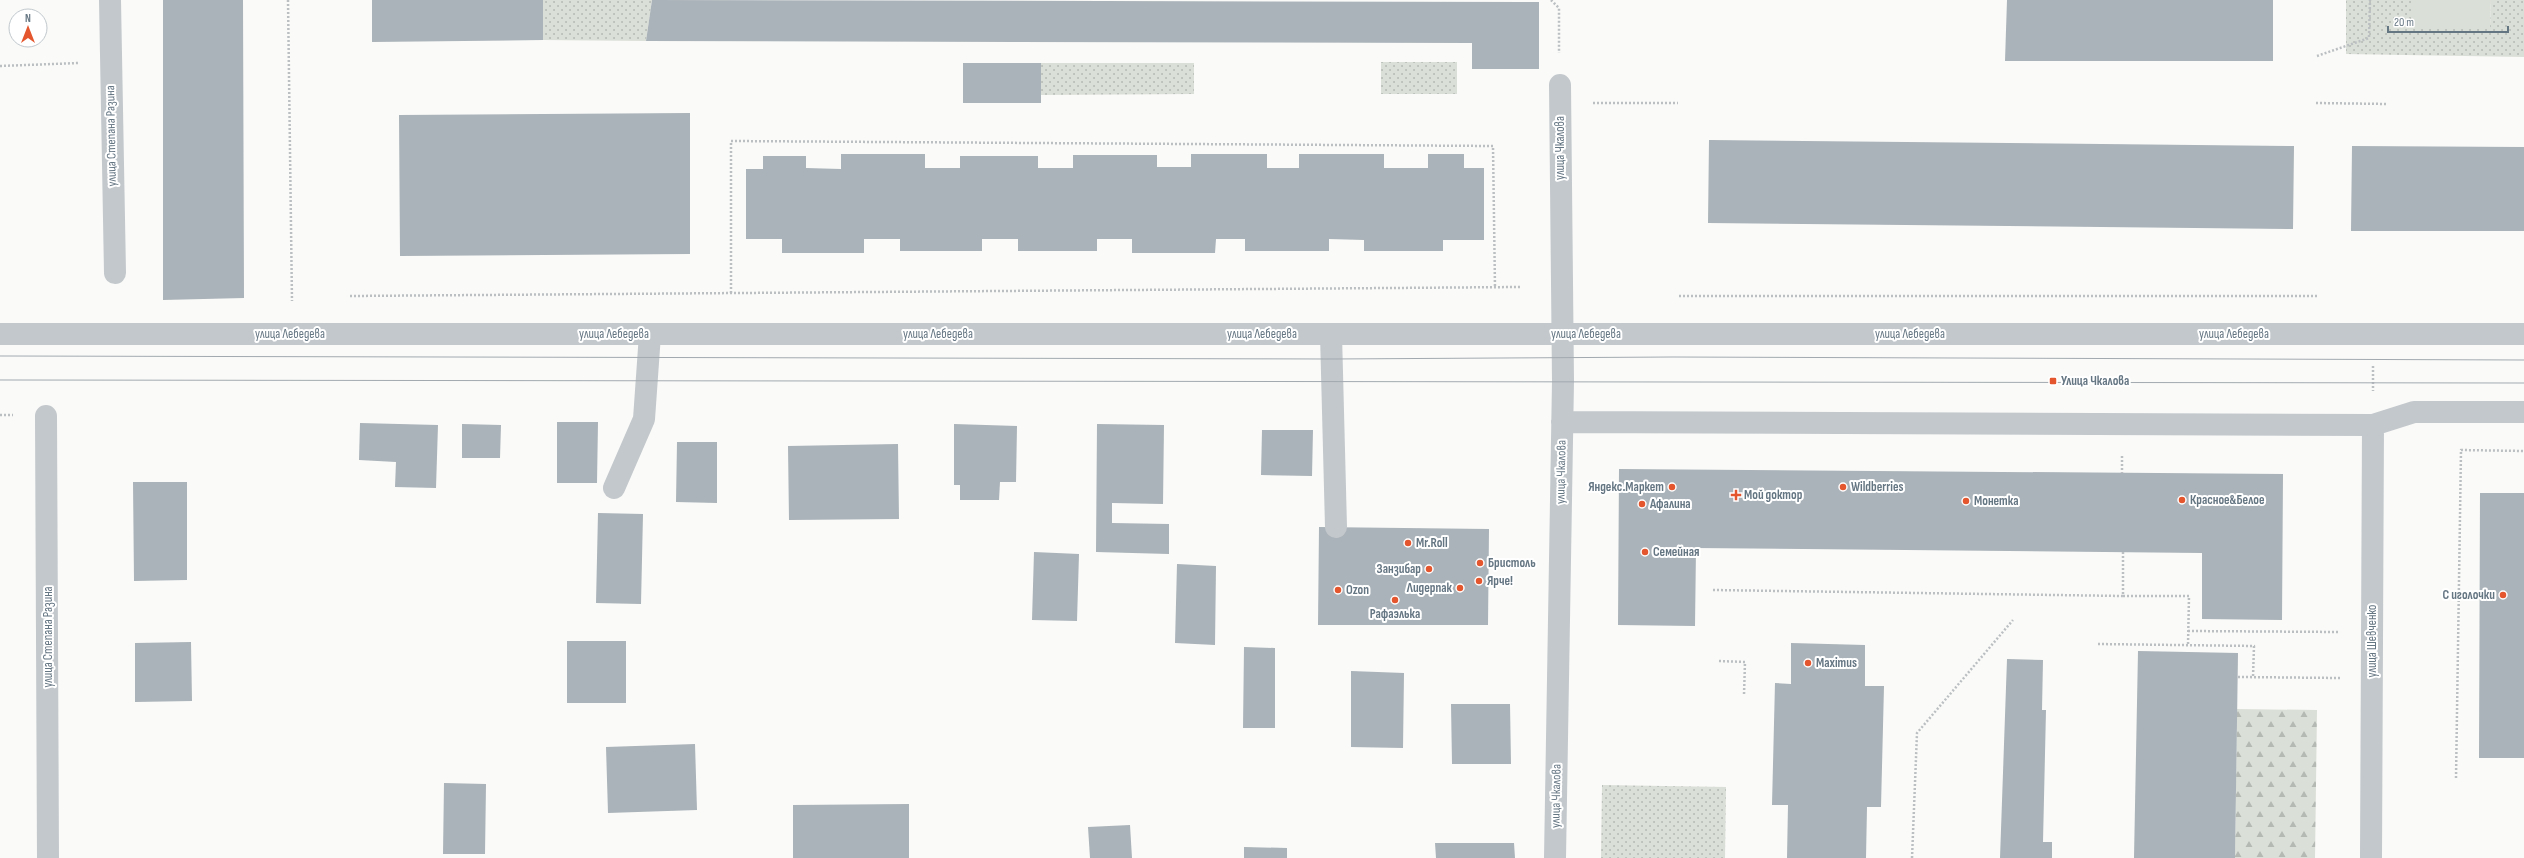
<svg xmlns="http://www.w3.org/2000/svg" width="2524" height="858" font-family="'Sofia Sans Condensed',sans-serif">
  <defs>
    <pattern id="grass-dots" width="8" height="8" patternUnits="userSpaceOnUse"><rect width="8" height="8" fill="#dadfd7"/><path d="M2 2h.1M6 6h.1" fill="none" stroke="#b4b9b4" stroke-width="1.8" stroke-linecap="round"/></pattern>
    <pattern id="forest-firs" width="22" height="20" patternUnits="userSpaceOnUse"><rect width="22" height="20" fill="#dadfd7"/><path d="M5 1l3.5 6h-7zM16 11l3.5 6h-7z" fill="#b4b9b4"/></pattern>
  </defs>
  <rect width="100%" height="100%" fill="#fafaf8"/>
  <path fill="url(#grass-dots)" d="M543 0H652L646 41 543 40Z
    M2346 0H2412L2413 27H2490L2491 0H2524V57L2346 54Z
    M1381 62H1457V94H1381Z
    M1041 63H1194V94L1041 95Z
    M1602 785 1726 787 1725 858H1601Z"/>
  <path fill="url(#forest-firs)" d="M2237 709 2317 710 2315 858H2235Z"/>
  <path fill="#dadfd7" d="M2412 0H2491L2490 27H2412Z"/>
  <path fill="#aab3b9" d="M163 0H243L244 298 163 300Z
    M372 0H543V40L372 42Z
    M652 0 1539 2V69H1472V43L646 41Z
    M2007 0H2273V61H2005Z
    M963 63H1041V103H963Z
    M690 113V254L400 256 399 115Z
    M1709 140 2294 146 2293 229 1708 223Z
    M2352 146 2524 147V231H2351Z
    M841 154H925V168H960V156H1038V168H1073V155H1157V167H1191V154H1267V168H1299V154H1384V168H1428V154H1464V168H1484V240H1443V251H1364V240L1329 239V251H1245V239H1216L1215 253H1132V239H1097V251H1018V239H982V251H900V239H864V253H782V239H746V169H763V156H806V168L841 169Z
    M557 422H598L597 483H557Z
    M360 423 438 425 436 488 395 487 396 462 359 460Z
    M462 424 501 425 500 458H462Z
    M954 424 1017 426 1016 482H1000L999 500H960V485H954Z
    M1097 424 1164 425 1163 504 1112 503V523L1169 524V554L1096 552Z
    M1262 430H1313L1312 476 1261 475Z
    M677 442H717V503L676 502Z
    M898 444 899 519 789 520 788 446Z
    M1619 469 2283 474 2282 620 2202 619V553L1696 548 1695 626 1618 625Z
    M133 482H187V580L134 581Z
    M2480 493H2524V758H2479Z
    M598 513 643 514 641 604 596 603Z
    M1319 527 1489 529 1488 625H1318Z
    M1034 552 1079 554 1077 621 1032 620Z
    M1177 564 1216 566 1215 645 1175 643Z
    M567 641H626V703H567Z
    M191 642 192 701 135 702V643Z
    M1791 643 1865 645V686H1884L1881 807H1867L1866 858H1787L1788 805H1772L1775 683 1791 684Z
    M1244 647 1275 648V728H1243Z
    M2138 651 2238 653 2235 858H2134Z
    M2007 659 2043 660 2042 710H2046L2043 842H2052V858H2000Z
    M1351 671 1404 673 1403 748 1351 747Z
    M1451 704H1510L1511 764H1452Z
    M695 744 697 810 608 813 606 747Z
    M444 783 486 784 485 854H443Z
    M909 804V858H793V805Z
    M1130 825 1132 858H1090L1088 827Z
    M1435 843H1514L1515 858H1436Z
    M1244 847 1287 848V858H1244Z"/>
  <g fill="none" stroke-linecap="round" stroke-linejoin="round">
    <path stroke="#bbbfc2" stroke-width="2.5" stroke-dasharray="2 2" stroke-linecap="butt" d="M288 0 292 301
      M1551 0 1559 8V53
      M2317 56 2369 38 2370 0
      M0 66 79 63
      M1593 103H1678
      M2316 103 2387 104
      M731 293V141L1493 146 1495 288
      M350 296 1520 287
      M1679 296H2317
      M2373 366V391
      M0 415H13
      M2122 456V473
      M1713 590 2123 596V552
      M2123 596H2189L2188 645
      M2188 631 2340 632
      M2098 644 2254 646 2253 677
      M1719 661 1745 662 1744 695
      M2238 677 2340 678
      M2456 778 2461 450 2524 451
      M1912 858 1917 733 2013 620"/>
    <path stroke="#c3c8cc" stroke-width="22" d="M110 0 115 273
      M0 334H2524
      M1331 334 1336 527
      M46 416 48 858
      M1562 422 2373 425 2414 412H2524
      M614 488 644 419 650 334
      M1555 858 1563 381 1560 85
      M2371 858 2373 425"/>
    <path stroke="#a2aab0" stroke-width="1" d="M0 356 1332 359 1673 357 2524 360
      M0 380 2524 383"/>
  </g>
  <g fill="#e4572e" stroke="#fff" stroke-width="1.5">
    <rect x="2049" y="377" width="8" height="8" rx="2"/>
    <circle cx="1672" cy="487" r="4"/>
    <circle cx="1843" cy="487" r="4"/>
    <path d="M1734 489h4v4h4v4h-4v4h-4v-4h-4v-4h4z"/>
    <circle cx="2182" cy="500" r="4"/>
    <circle cx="1966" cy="501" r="4"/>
    <circle cx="1642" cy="504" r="4"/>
    <circle cx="1408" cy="543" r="4"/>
    <circle cx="1645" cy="552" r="4"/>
    <circle cx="1480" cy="563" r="4"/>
    <circle cx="1429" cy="569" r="4"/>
    <circle cx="1479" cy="581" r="4"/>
    <circle cx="1460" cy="588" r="4"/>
    <circle cx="1338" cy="590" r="4"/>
    <circle cx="2503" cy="595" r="4"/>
    <circle cx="1395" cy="600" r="4"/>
    <circle cx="1808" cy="663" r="4"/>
  </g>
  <g text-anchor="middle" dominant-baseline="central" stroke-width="4" stroke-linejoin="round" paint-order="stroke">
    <g font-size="13" fill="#657683" stroke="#fff">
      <text transform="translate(111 136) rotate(-91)">улица Степана Разина</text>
      <text transform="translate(1560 148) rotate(-90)">улица Чкалова</text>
      <text x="290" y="334">улица Лебедева</text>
      <text x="614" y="334">улица Лебедева</text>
      <text x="938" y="334">улица Лебедева</text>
      <text x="1262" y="334">улица Лебедева</text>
      <text x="1586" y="334">улица Лебедева</text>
      <text x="1910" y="334">улица Лебедева</text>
      <text x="2234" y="334">улица Лебедева</text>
      <text transform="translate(1561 472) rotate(-89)">улица Чкалова</text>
      <text transform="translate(48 637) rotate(-90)">улица Степана Разина</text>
      <text transform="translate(2372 641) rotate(-90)">улица Шевченко</text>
      <text transform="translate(1556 796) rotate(-89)">улица Чкалова</text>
    </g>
    <g font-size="13" font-weight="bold" fill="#657683" stroke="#fff" text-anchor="start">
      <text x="2061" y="381">Улица Чкалова</text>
      <text x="1664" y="487" text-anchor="end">Яндекс.Маркет</text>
      <text x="1851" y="487">Wildberries</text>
      <text x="1744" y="495">Мой доктор</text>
      <text x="2190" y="500">Красное&amp;Белое</text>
      <text x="1974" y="501">Монетка</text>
      <text x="1650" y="504">Афалина</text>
      <text x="1416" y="543">Mr.Roll</text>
      <text x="1653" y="552">Семейная</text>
      <text x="1488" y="563">Бристоль</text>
      <text x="1421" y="569" text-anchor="end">Занзибар</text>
      <text x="1487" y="581">Ярче!</text>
      <text x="1452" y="588" text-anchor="end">Лидерпак</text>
      <text x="1346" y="590">Ozon</text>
      <text x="2495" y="595" text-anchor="end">С иголочки</text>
      <text x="1395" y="614" text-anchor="middle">Рафаэлька</text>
      <text x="1816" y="663">Maximus</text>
    </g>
  </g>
  <g transform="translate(28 28)"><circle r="19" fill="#ffffff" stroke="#c1c8cd"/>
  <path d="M0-3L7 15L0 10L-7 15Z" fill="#e4572e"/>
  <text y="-6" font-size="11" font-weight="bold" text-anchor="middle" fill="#657683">N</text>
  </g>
  <path d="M2388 26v6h120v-6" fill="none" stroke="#657683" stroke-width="2"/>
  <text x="2394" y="26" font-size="12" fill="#657683" stroke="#ffffff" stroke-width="3" paint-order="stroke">20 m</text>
</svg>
